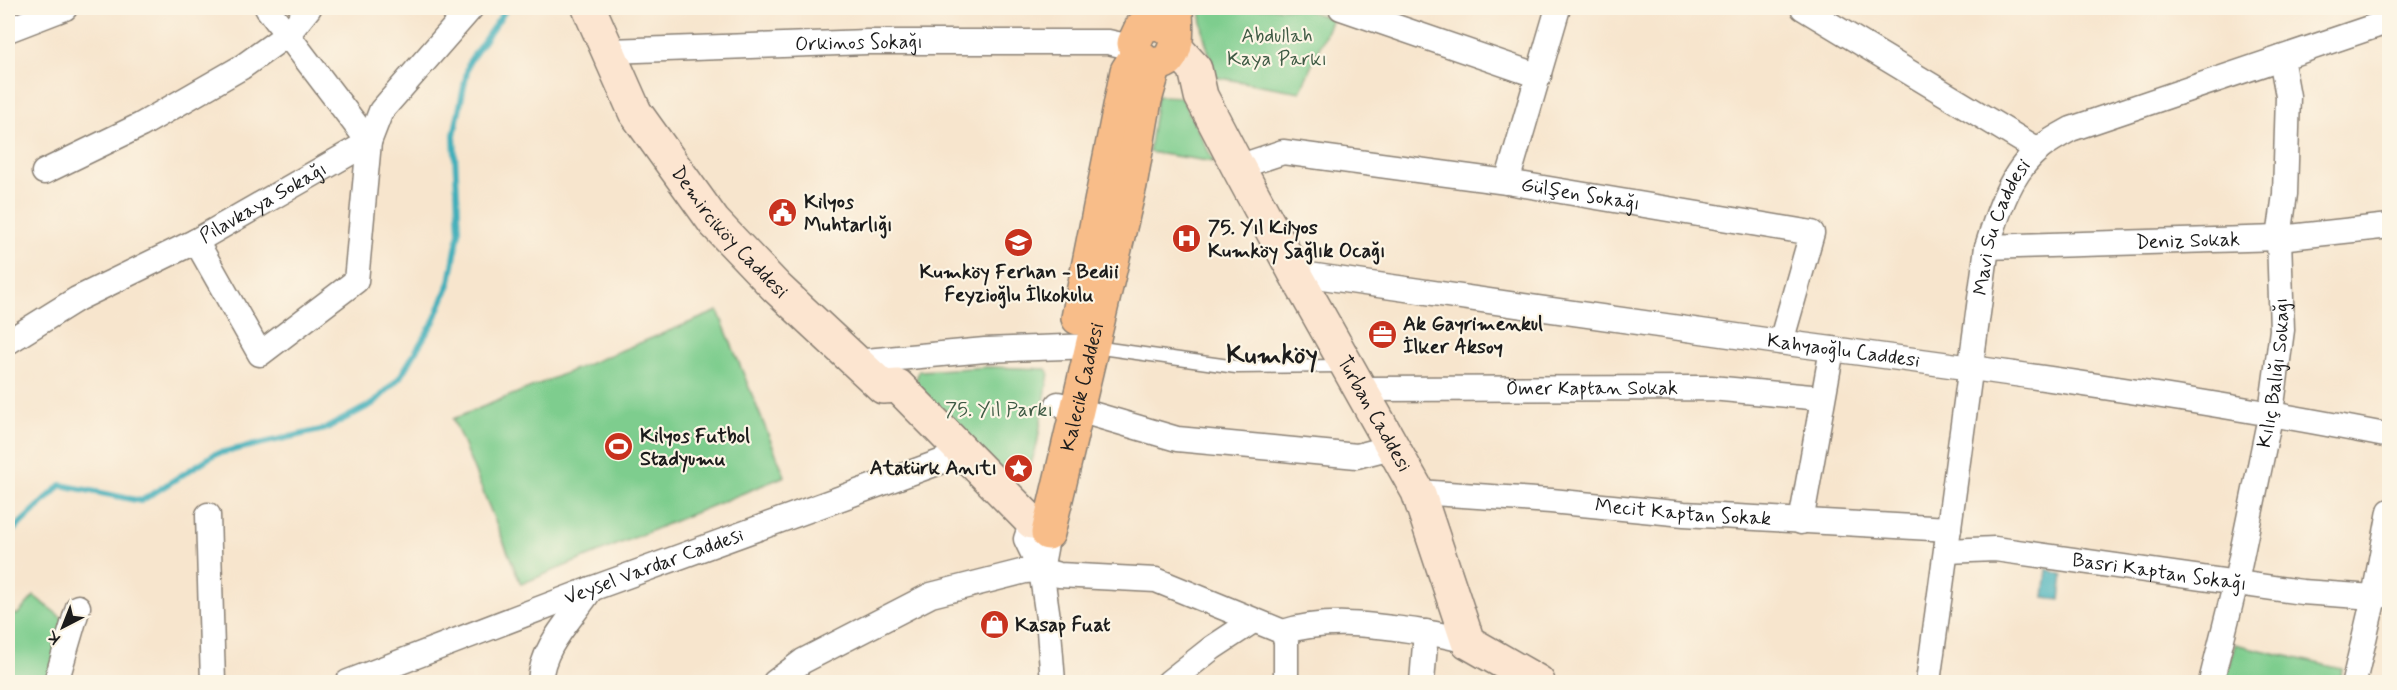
<svg xmlns="http://www.w3.org/2000/svg" width="2397" height="690" font-family="Mynerve,sans-serif">
  <rect width="100%" height="100%" fill="#fcf5e5"/>
  <filter id="ink" filterUnits="userSpaceOnUse"><feTurbulence type="fractalNoise" baseFrequency=".0167" numOctaves="2"/><feDisplacementMap in="SourceGraphic" scale="12" xChannelSelector="R" yChannelSelector="G"/><feConvolveMatrix kernelMatrix="1 2 1 2 8 2 1 2 1" color-interpolation-filters="sRGB"/></filter>
  <filter id="wash" filterUnits="userSpaceOnUse"><feTurbulence type="fractalNoise" baseFrequency=".008" numOctaves="4" result="noise"/><feDisplacementMap in="SourceGraphic" scale="24" xChannelSelector="R" yChannelSelector="G"/><feGaussianBlur stdDeviation="1.35" result="paint"/><feColorMatrix in="noise" values="0 0 0 0 0 0 0 0 0 0 0 0 0 0 0 0 0 1.4 0 .05"/><feComposite in="paint" operator="in"/></filter>
  <g filter="url(#wash)">
    <rect width="100%" height="100%" fill="#f7e5cd"/>
    <path fill="#7ecd8e" stroke="#4d7455" stroke-width="1.5" d="M1200 8H1299L1332 19 1300 92 1215 77 1203 32Z
      M1157 96 1181 97 1214 162 1149 152Z
      M718 311 785 476 521 584 453 419Z
      M989 367 1046 369 1049 373 1037 445 1029 470 1017 476 1008 477 914 385 919 371Z
      M34 596 66 621 50 682H8V618L12 613 17 615Z
      M2235 644 2342 669 2340 682H2226Z"/>
    <path fill="#3fafba" stroke="#2e666b" stroke-width="1.5" d="M2047 569 2063 575 2060 600 2044 598Z"/>
    <g fill="none" stroke-linecap="round" stroke-linejoin="round">
      <path stroke="#3fafba" stroke-width="6" d="M8 535 61 485 141 501 215 454 325 429 374 403 400 377 434 321 450 282 459 232 454 135 469 62 507 8"/>
    </g>
  </g>
  <g filter="url(#ink)">
    <g fill="none" stroke-linecap="round" stroke-linejoin="round">
      <defs>
        <path id="lane" d="M1094 347 1236 367 1342 366"/>
        <g id="street">
          <path d="M1341 8 1539 76"/>
          <path d="M1803 8 2038 150"/>
          <path d="M8 30 65 8"/>
          <path id="s1" d="M610 51 867 42H1108L1135 48"/>
          <path id="s2" d="M1238 167 1283 152 1507 182 1812 233 1781 342"/>
          <path d="M44 172 141 125 242 67 288 34 309 8"/>
          <path d="M1507 182 1558 8"/>
          <path d="M196 241 260 354 356 281 369 142 267 8"/>
          <path id="s3" d="M1987 247 2279 238 2390 226"/>
          <path id="s4" d="M1295 273C1456 296 1618 320 1779 342 1983 369 2187 396 2390 436"/>
          <path id="s5" d="M8 342 77 299 196 241 369 142 381 111 471 8"/>
          <path d="M855 362 985 350 1093 346"/>
          <path id="s6" d="M1361 389 1711 388 1822 398"/>
          <path d="M1058 404 1177 439 1357 456 1392 447"/>
          <path id="s7" d="M1418 492 1551 501 1684 514 1949 529"/>
          <path d="M208 515 213 682"/>
          <path d="M1801 522 1832 349"/>
          <path id="s8" d="M1947 551 1995 549 2302 592 2374 597 2390 594"/>
          <path d="M1041 570 1048 533 1032 522 1026 539 1041 570 1048 618 1053 682"/>
          <path d="M1283 632 1286 642V682"/>
          <path d="M56 682 78 607"/>
          <path id="s9" d="M348 682 591 589 943 461 959 448"/>
          <path d="M540 682C542 645 572 619 591 589"/>
          <path d="M775 682 803 661 931 595 1025 571 1041 570 1059 575 1156 580 1283 632C1324 619 1366 624 1409 630 1429 633 1449 635 1468 642"/>
          <path d="M1169 682 1212 648 1253 621"/>
          <path d="M1422 682 1426 632"/>
          <path id="s10" d="M1928 682 1987 247C1998 212 2010 173 2039 149 2049 141 2060 135 2071 129L2390 21"/>
          <path id="s11" d="M2211 682 2236 582 2271 412 2282 330 2279 238 2285 194 2288 96 2281 58"/>
          <path d="M2354 682 2374 597 2390 511"/>
        </g>
        <g id="secondary">
          <path id="s12" d="M589 8 635 112 714 222 777 288 883 387 898 386 1032 522"/>
          <path id="s13" d="M1176 48 1195 69 1201 96 1238 167 1295 273 1418 492 1468 642 1538 682"/>
        </g>
        <g id="primary">
          <path d="M1176 41C1170 24 1156 19 1141 28L1134 43C1137 61 1152 70 1168 60 1180 46 1176 25 1176 8"/>
          <path d="M1078 318 1127 71 1137 55"/>
          <path id="s14" d="M1048 533 1130 185 1145 100 1155 65"/>
        </g>
      </defs>
      <use href="#lane" stroke="#8a8074" stroke-width="15"/>
      <use href="#street" stroke="#8a8074" stroke-width="27"/>
      <use href="#secondary" stroke="#8a8074" stroke-width="36"/>
      <use href="#primary" stroke="#8a8074" stroke-width="36"/>
      <use href="#lane" stroke="#fff" stroke-width="12"/>
      <use href="#street" stroke="#fff" stroke-width="24"/>
      <use href="#secondary" stroke="#fce5d0" stroke-width="33"/>
      <use href="#primary" stroke="#f8bd89" stroke-width="33"/>
    </g>
  </g>
  <defs>
    <symbol id="civic-disc" viewBox="-11 -11 22 22"><circle r="9.5" fill="#c8321e" stroke="#fcf5e5"/><path d="M-.6-6.5H3V-4.5H.6V-3L4-1V1h2V6H-6V1h2V-1L-.6-3ZM-1.2 2.5V6h2.4V2.5Z" fill="#fff"/></symbol>
    <symbol id="hospital-disc" viewBox="-11 -11 22 22"><circle r="9.5" fill="#c8321e" stroke="#fcf5e5"/><path d="M-5-5h3v3.5h4V-5h3V5h-3V1.5h-4V5h-3Z" fill="#fff"/></symbol>
    <symbol id="school-disc" viewBox="-11 -11 22 22"><circle r="9.5" fill="#c8321e" stroke="#fcf5e5"/><path d="M0-5L7-2L0 1L-7-2ZM-4 1L0 2.5L4 1V4Q0 6-4 4Z" fill="#fff"/></symbol>
    <symbol id="office-disc" viewBox="-11 -11 22 22"><circle r="9.5" fill="#c8321e" stroke="#fcf5e5"/><path d="M-6-3h4V-5.5h4V-3h4V5H-6ZM-1-4.5V-3h2v-1.5ZM-6 0V1H6V0Z" fill="#fff"/></symbol>
    <symbol id="stadium-disc" viewBox="-11 -11 22 22"><circle r="9.5" fill="#c8321e" stroke="#fcf5e5"/><path d="M0-5a6.5 5 0 1 0 0 10a6.5 5 0 1 0 0-10ZM-3.5-1.8h7v3.6h-7Z" fill="#fff"/></symbol>
    <symbol id="sight-disc" viewBox="-11 -11 22 22"><circle r="9.5" fill="#c8321e" stroke="#fcf5e5"/><path d="M0-6L1.8-2.2L6-1.7L2.9 1.2L3.7 5.4L0 3.3L-3.7 5.4L-2.9 1.2L-6-1.7L-1.8-2.2Z" fill="#fff"/></symbol>
    <symbol id="shop-disc" viewBox="-11 -11 22 22"><circle r="9.5" fill="#c8321e" stroke="#fcf5e5"/><path d="M-5-2.5h2.3a2.7 3.5 0 0 1 5.4 0H5L5.5 6h-11ZM-1.5-2.5h3a1.5 2.3 0 0 0-3 0Z" fill="#fff"/></symbol>
  </defs>
  <g fill-rule="evenodd">
    <use href="#civic-disc" x="766" y="196" width="33" height="33"/>
    <use href="#hospital-disc" x="1170" y="222" width="33" height="33"/>
    <use href="#school-disc" x="1002" y="226" width="33" height="33"/>
    <use href="#office-disc" x="1366" y="318" width="33" height="33"/>
    <use href="#stadium-disc" x="602" y="430" width="33" height="33"/>
    <use href="#sight-disc" x="1002" y="452" width="33" height="33"/>
    <use href="#shop-disc" x="978" y="608" width="33" height="33"/>
  </g>
  <g text-anchor="middle" dominant-baseline="central" stroke-width="4.5" stroke-linejoin="round" paint-order="stroke">
    <g font-size="20" fill="#3e5a44" stroke="#fcf5e5">
      <text x="1277" y="36">Abdullah<tspan x="1277" dy="23">Kaya Parkı</tspan></text>
      <text x="999" y="410">75. Yıl Parkı</text>
    </g>
    <g font-size="20" fill="#1c1c1c" stroke="#fcf5e5">
      <text stroke="none"><textPath href="#s1" startOffset="249">Orkinos Sokağı</textPath></text>
      <text stroke="none"><textPath href="#s2" startOffset="348">Gülşen Sokağı</textPath></text>
      <text stroke="none"><textPath href="#s5" startOffset="291">Pilavkaya Sokağı</textPath></text>
      <text stroke="none"><textPath href="#s10" startOffset="462">Mavi Su Caddesi</textPath></text>
      <text stroke="none"><textPath href="#s12" startOffset="267">Demirciköy Caddesi</textPath></text>
      <text stroke="none"><textPath href="#s3" startOffset="201">Deniz Sokak</textPath></text>
      <text stroke="none"><textPath href="#s4" startOffset="554">Kahyaoğlu Caddesi</textPath></text>
      <text stroke="none"><textPath href="#s11" startOffset="316">Kılıç Balığı Sokağı</textPath></text>
      <text stroke="none"><textPath href="#s14" startOffset="150">Kalecik Caddesi</textPath></text>
      <text stroke="none"><textPath href="#s6" startOffset="231">Ömer Kaptan Sokak</textPath></text>
      <text stroke="none"><textPath href="#s13" startOffset="418">Turban Caddesi</textPath></text>
      <text stroke="none"><textPath href="#s7" startOffset="266">Mecit Kaptan Sokak</textPath></text>
      <text stroke="none"><textPath href="#s9" startOffset="327">Veysel Vardar Caddesi</textPath></text>
      <text stroke="none"><textPath href="#s8" startOffset="214">Basri Kaptan Sokağı</textPath></text>
    </g>
    <g font-size="20" font-weight="bold" fill="#1c1c1c" stroke="#fcf5e5" text-anchor="start">
      <text x="804" y="202">Kilyos<tspan x="804" dy="23">Muhtarlığı</tspan></text>
      <text x="1208" y="228">75. Yıl Kilyos<tspan x="1208" dy="23">Kumköy Sağlık Ocağı</tspan></text>
      <text x="1019" y="272" text-anchor="middle">Kumköy Ferhan - Bedii<tspan x="1019" dy="23">Feyzioğlu İlkokulu</tspan></text>
      <text x="1403" y="324">Ak Gayrimenkul<tspan x="1403" dy="23">İlker Aksoy</tspan></text>
      <text x="640" y="436">Kilyos Futbol<tspan x="640" dy="23">Stadyumu</tspan></text>
      <text x="997" y="468" text-anchor="end">Atatürk Anıtı</text>
      <text x="1015" y="625">Kasap Fuat</text>
    </g>
    <g font-size="26" font-weight="bold" fill="#1c1c1c" stroke="#fcf5e5">
      <text x="1272" y="356">Kumköy</text>
    </g>
  </g>
  <rect width="2397" height="690" fill="none" stroke="#fcf5e5" stroke-width="30"/>
  <g transform="translate(63 627) rotate(222)" stroke="#fcf5e5" stroke-width="4.5" paint-order="stroke">
  <path d="M0-4.5L10 22L0 15L-10 22Z" fill="#1c1c1c"/>
  <text y="-9" font-size="16" font-weight="bold" text-anchor="middle" fill="#1c1c1c">K</text>
  </g>
</svg>
